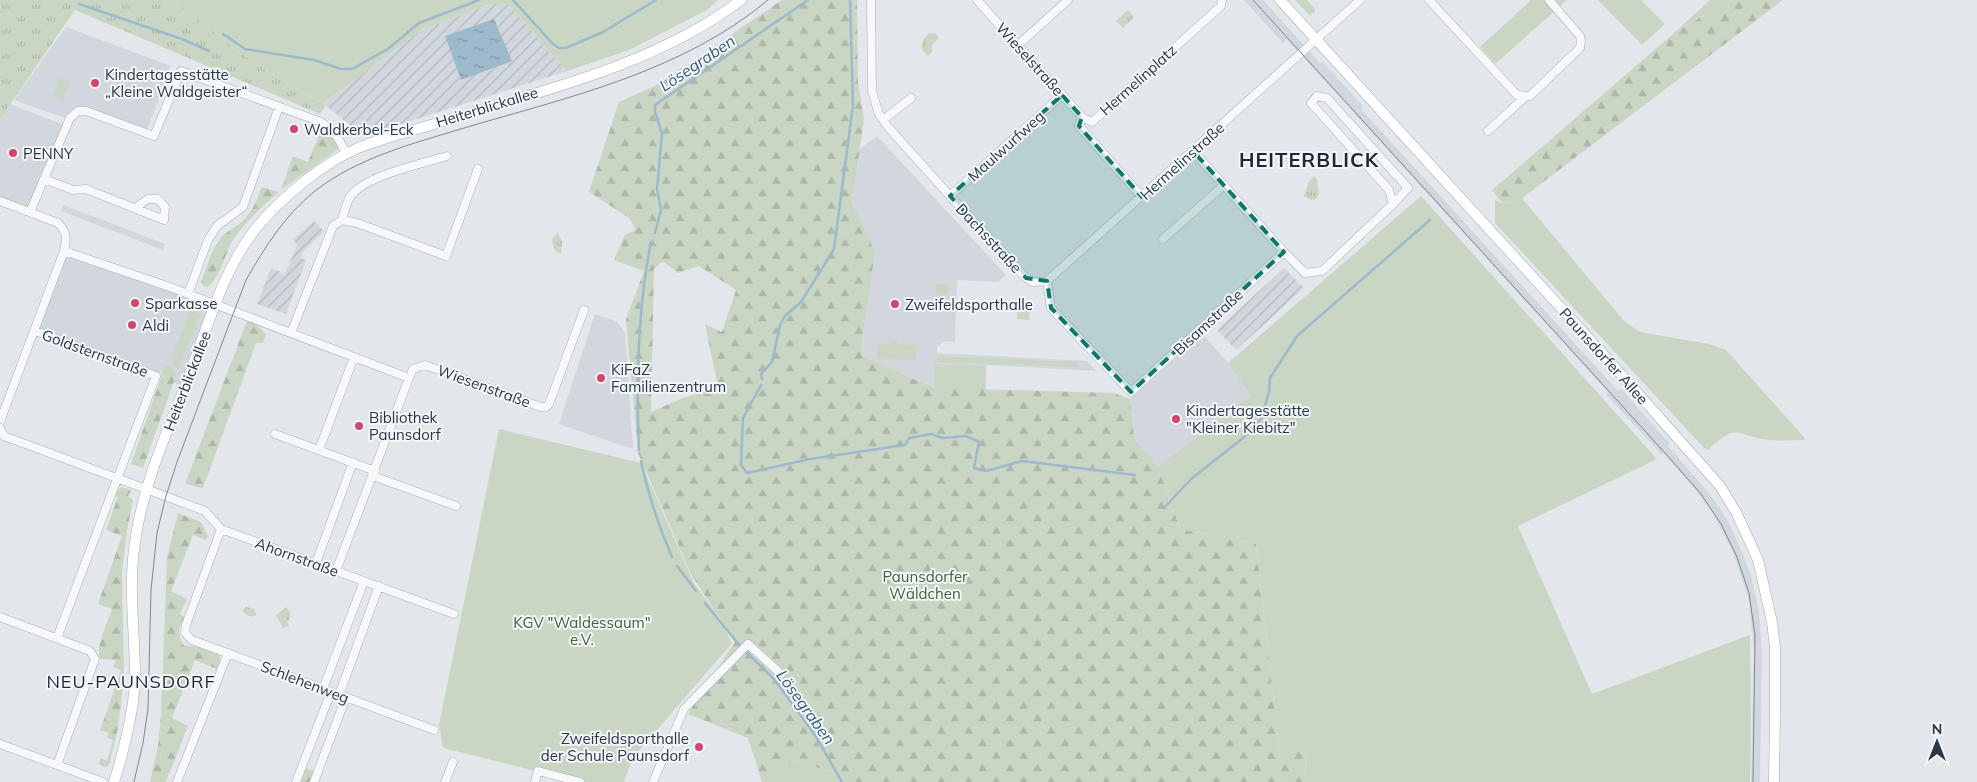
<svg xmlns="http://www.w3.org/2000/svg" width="1977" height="782" font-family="Mulish,sans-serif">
  <defs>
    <pattern id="industrial-furrows" width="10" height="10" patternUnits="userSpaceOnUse" patternTransform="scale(1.25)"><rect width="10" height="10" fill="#d1d7dd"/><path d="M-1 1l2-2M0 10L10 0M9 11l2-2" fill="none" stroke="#b4b9bf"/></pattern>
    <pattern id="forest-firs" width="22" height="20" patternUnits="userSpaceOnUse" patternTransform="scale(1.25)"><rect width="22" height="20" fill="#cad6c4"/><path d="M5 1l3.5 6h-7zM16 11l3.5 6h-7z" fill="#aeb8aa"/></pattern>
    <pattern id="park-tufts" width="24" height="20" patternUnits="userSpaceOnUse" patternTransform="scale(1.25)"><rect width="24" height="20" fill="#cad6c4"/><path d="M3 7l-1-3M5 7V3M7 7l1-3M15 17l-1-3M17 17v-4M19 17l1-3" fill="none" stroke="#aeb8aa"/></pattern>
    <pattern id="water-ripples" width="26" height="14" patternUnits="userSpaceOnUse" patternTransform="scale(1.25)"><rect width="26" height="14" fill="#9db9cc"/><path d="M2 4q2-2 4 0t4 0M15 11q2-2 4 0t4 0" fill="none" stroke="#8097a7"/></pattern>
  </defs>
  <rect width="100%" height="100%" fill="#e3e7eb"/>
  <path fill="#d1d7dd" d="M1244 0H1263L1320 63 1322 61 1363 106 1361 109 1618 391 1621 389 1670 444 1668 446 1707 491 1719 507 1731 527 1744 557 1751 576 1759 612 1762 653 1760 782H1751L1754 649 1749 601 1733 552 1712 512 1690 483 1663 453 1661 454 1638 429 1606 394 1608 392 1344 102 1287 40 1283 43Z
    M66 27 171 66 147 130 80 106 71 110 65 118 14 100Z
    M10 104 67 126 30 212 0 201V119Z
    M877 136 1006 275 998 282 957 280 955 342 945 341 937 347V353L1087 361 1096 371 987 365 986 390 939 388H934L862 356 863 331 852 204 860 149Z
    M63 205 165 244 163 250 61 211Z
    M64 251 210 303 180 385 35 331Z
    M595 314 616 321 625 332 633 449 559 424Z
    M1202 333 1228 363 1252 396 1158 467 1133 438 1130 399Z"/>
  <path fill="url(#industrial-furrows)" d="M494 3 509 5 567 71 363 136 323 103 423 29Z
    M314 221 324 231 303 252 300 258 306 260 286 314 257 304 271 268 285 274 297 245 293 239Z
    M1284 268 1304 288 1236 350 1217 330Z"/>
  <path fill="#cad6c4" d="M174 0H718L707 10 629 50 567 71 509 5 493 3 423 29 323 103 293 87 240 53Z
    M1295 0H1307L1315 9V12L1309 15Z
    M1531 0H1567L1495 64 1480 47Z
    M1598 0H1641L1665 24 1642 45Z
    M1710 0H1730L1674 33Z
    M59 78 70 81 63 100 53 95Z
    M1421 196 1657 459 1518 526 1592 694 1750 635 1751 717 1750 782H1305L1306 749H1279L1256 544 1180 529 1158 467 1251 396 1228 363Z
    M1522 198 1624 321 1640 332 1709 344 1726 350 1804 437 1805 440C1793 440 1780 441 1769 440 1734 436 1739 421 1708 450L1704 448 1495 223V200L1503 204Z
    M936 284 948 285V295L936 294Z
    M190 309 200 315 178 370 171 360Z
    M891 340 898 341V344L916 345 915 360 877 359 878 343 890 344Z
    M937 356 1077 362V367L937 362Z
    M935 364 985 366V390L934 388Z
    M499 429 641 463 694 583 716 613 732 643 632 759 624 782H580L443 748 439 725Z
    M796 761 834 773 844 782H767Z"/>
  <path fill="url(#forest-firs)" fill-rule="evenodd" d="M782 0H857L858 83 864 119 852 204 875 252 863 331 862 356 934 388 1114 393 1130 399 1134 438 1158 467 1180 529 1256 544 1279 749H1306L1305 782H844L834 773 796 761 767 782H762L748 738 688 714 735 642 691 574 638 453 626 319 644 271 614 260 625 235 636 230 629 218 589 192 619 102 661 83ZM663 261 678 273 699 266 736 290 722 332 705 324 718 387 683 398 651 412 654 269Z
    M1730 0H1783L1522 198 1503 204 1492 190 1674 33Z
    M317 124 331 131 341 147 281 190 293 156 308 162 319 135 313 132Z
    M262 187 279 192C263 206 241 225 231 244 225 254 218 284 206 287L203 285 201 282 212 252 222 236 243 221 253 208Z
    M247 321 254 323 266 334 263 343H256L203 488C197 488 192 484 185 484Z
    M167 365 175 371 176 376 143 468 131 464 165 366Z
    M122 487 131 490 128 496 133 500 127 531 122 571 124 671 121 706 117 732 109 765 106 767 98 764 101 758 107 761 113 740 107 738 108 732 100 731 121 670 113 667 116 660 100 659C95 648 108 621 112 609L98 604 122 536 106 530 118 497 114 495 118 489Z
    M178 513 201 522 208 536 206 540 193 535 171 591 187 599 180 614 184 617C178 629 177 635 184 646L203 647 219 654 220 660 217 669 195 660 172 718 188 726 166 782H150L158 746 161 714 167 558Z
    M303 767 317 773 313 782H297Z"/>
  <path fill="url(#park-tufts)" d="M0 0H174L240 53 293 87 326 105 320 114 75 10 0 119Z
    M1128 10 1134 17 1123 28 1116 21Z
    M930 33 936 34 939 38 932 45V52L928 56C918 49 921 39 930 33Z
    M1314 176 1317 179 1319 194 1316 199 1311 200 1304 196 1309 182Z
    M558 233 562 241 561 254C554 251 551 245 553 238Z
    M1017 306 1030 307 1029 320 1017 319Z
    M246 607 254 609 257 615C251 618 245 616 242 610Z
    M286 607 290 612V619L287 621 289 626 283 628 276 615Z"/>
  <path fill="url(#water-ripples)" d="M494 19 512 61 461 80 445 36Z"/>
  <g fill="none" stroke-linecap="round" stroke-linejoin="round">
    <path stroke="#9db9cc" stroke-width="2.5" d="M513 0 553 44 559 48H566L603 32 656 0
      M79 4 182 39 209 51
      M223 34 245 49 314 60 341 69H352L388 49 419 23 479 0
      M655 233 661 210 657 189 662 134 655 112V105L808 0
      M762 379 761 374 772 362 780 325 785 316 801 302 834 249 853 105 850 0
      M761 385 743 418 741 465 747 473 810 459 905 445 909 438 931 434 943 438 966 436 979 442 974 468 986 471 1022 461 1135 475
      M639 450C636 383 638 308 651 242
      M641 461C648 494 658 525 672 557
      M1164 508 1191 479 1243 438 1261 419 1269 392 1270 378 1297 336 1430 220
      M677 566 696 591
      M705 603 740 646
      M745 651 774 679 815 735 842 782"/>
    <defs>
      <path id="minor" d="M871 0 872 91 879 114 888 127 950 196 1026 278 1033 282 1047 281
        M977 0 1082 117 1092 122 1221 6 1222 0
        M1429 0 1517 95 1530 96 1580 48 1581 41 1580 36 1549 0
        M1018 45 1068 0
        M1082 117 1079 126 1142 197
        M883 120 911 98
        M1488 131 1525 97
        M1193 151 1284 252 1305 273 1322 271 1393 204 1389 190 1311 103 1317 96 1327 98 1408 188 1393 204
        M44 179 73 190 86 189 164 220 165 207 158 199H148L135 208
        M950 196 1062 95
        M0 201 58 223C67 232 67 238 64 251L1 419
        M30 212 70 118 78 111H86L154 136 181 71 321 122 333 130 347 154
        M342 220C344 212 346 204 350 197 365 175 422 164 447 156
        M1163 239 1224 185
        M64 251 167 286 409 378 413 369 425 365 541 407H546L549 404 584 310
        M1047 281 1360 0
        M1047 281 1051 308 1131 392 1284 252
        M188 294 208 240 217 226 243 207 279 107
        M35 331 156 376 57 638
        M291 333 333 226 342 220 357 223 446 256 478 169
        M0 428 4 436 205 511 221 529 454 614
        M275 434 375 471
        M319 450 354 357
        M373 476 456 506
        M221 529 186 625 185 633 192 640 434 730
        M316 563 353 462
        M336 571 409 378
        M0 617 90 651 95 659 57 765
        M323 689 364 581
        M339 695 379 586
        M0 744 103 782
        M177 782 228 653
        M296 782 331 692
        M314 782 346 697
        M445 782 453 762
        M535 782 538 771 580 782
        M653 782 684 709 748 644 781 674"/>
      <path id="major" d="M1280 0 1603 354 1720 486 1736 512 1758 560 1772 622 1775 648V714L1774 782
        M114 782C123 754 135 706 135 677 135 632 128 587 135 542 143 484 168 430 189 376 208 326 223 269 257 227 281 198 323 163 358 148 382 138 409 132 434 124 536 92 655 66 741 0"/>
    </defs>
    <use href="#minor" stroke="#a8afb6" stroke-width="9"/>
    <use href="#major" stroke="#a2adb8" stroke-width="11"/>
    <use href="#minor" stroke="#f6f8f9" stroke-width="8"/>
    <use href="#major" stroke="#fff" stroke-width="10"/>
    <path stroke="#7c8996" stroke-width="1" d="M1253 0 1665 453 1701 494 1721 524 1737 557 1749 593 1755 635 1753 782
      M134 782 143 743 148 709 151 590 157 533 166 496 177 462 246 280C265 247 285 215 315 191 359 157 412 144 464 128 569 97 682 72 768 0"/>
  </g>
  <path fill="#0f766e" fill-opacity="0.2" stroke="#0f766e" stroke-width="4" stroke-dasharray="10 6" stroke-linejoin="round" d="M1062 95 1082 117 1079 126 1142 197 1193 151 1284 252 1131 392 1051 308 1047 281 1026 278 950 196Z"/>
  <g fill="#d3466c" stroke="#f3f6f9" stroke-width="2">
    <circle cx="95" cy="83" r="5"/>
    <circle cx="294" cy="129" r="5"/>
    <circle cx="13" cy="153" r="5"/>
    <circle cx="135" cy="303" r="5"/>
    <circle cx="895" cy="304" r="5"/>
    <circle cx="132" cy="325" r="5"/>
    <circle cx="601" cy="378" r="5"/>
    <circle cx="1176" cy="419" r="5"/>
    <circle cx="359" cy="426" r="5"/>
    <circle cx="699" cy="747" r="5"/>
  </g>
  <g text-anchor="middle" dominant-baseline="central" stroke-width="4" stroke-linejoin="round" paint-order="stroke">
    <g font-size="15" fill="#2a3744" stroke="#f3f6f9">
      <text transform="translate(1030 59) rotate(48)">Wieselstraße</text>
      <text transform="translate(1138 80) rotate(-42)">Hermelinplatz</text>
      <text transform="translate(487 107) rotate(-17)">Heiterblickallee</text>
      <text transform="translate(1006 146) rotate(-42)">Maulwurfweg</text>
      <text transform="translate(1182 161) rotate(-42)">Hermelinstraße</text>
      <text transform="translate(989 238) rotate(47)">Dachsstraße</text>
      <text transform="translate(1208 322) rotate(-43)">Bisamstraße</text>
      <text transform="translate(95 353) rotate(20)">Goldsternstraße</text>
      <text transform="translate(1604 356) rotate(48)">Paunsdorfer Allee</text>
      <text transform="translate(187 381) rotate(-69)">Heiterblickallee</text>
      <text transform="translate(484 386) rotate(20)">Wiesenstraße</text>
      <text transform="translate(297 557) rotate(20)">Ahornstraße</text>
      <text transform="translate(305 682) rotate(21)">Schlehenweg</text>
    </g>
    <g font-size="15" fill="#2a3744" stroke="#f3f6f9" text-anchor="start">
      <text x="105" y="74">Kindertagesstätte<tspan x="105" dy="17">„Kleine Waldgeister“</tspan></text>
      <text x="304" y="129">Waldkerbel-Eck</text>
      <text x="23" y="153">PENNY</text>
      <text x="145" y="303">Sparkasse</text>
      <text x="905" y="304">Zweifeldsporthalle</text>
      <text x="142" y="325">Aldi</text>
      <text x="611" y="369">KiFaZ<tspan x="611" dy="17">Familienzentrum</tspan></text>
      <text x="1186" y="410">Kindertagesstätte<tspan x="1186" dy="17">"Kleiner Kiebitz"</tspan></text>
      <text x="369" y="417">Bibliothek<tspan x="369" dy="17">Paunsdorf</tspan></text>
      <text x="689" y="738" text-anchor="end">Zweifeldsporthalle<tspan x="689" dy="17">der Schule Paunsdorf</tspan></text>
    </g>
    <g font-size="15" fill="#446137" stroke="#f3f6f9">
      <text x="925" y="576">Paunsdorfer<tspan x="925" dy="17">Wäldchen</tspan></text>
      <text x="582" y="622">KGV "Waldessaum"<tspan x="582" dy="17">e.V.</tspan></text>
    </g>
    <g font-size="16" font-style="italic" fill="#335b7a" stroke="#f3f6f9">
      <text transform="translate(697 63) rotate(-34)">Lösegraben</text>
      <text transform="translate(806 707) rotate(54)">Lösegraben</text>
    </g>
    <g font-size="18" letter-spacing="1" fill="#1c2835" stroke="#f3f6f9">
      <text x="131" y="681">NEU-PAUNSDORF</text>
    </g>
    <g font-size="20" font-weight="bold" letter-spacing="1" fill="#1c2835" stroke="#f3f6f9">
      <text x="1309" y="159">HEITERBLICK</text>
    </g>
  </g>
  <g transform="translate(1937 742)" stroke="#f3f6f9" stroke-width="4" paint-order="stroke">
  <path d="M0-4L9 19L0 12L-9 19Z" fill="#2a3744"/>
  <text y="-8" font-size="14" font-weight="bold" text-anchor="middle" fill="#2a3744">N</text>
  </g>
</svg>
